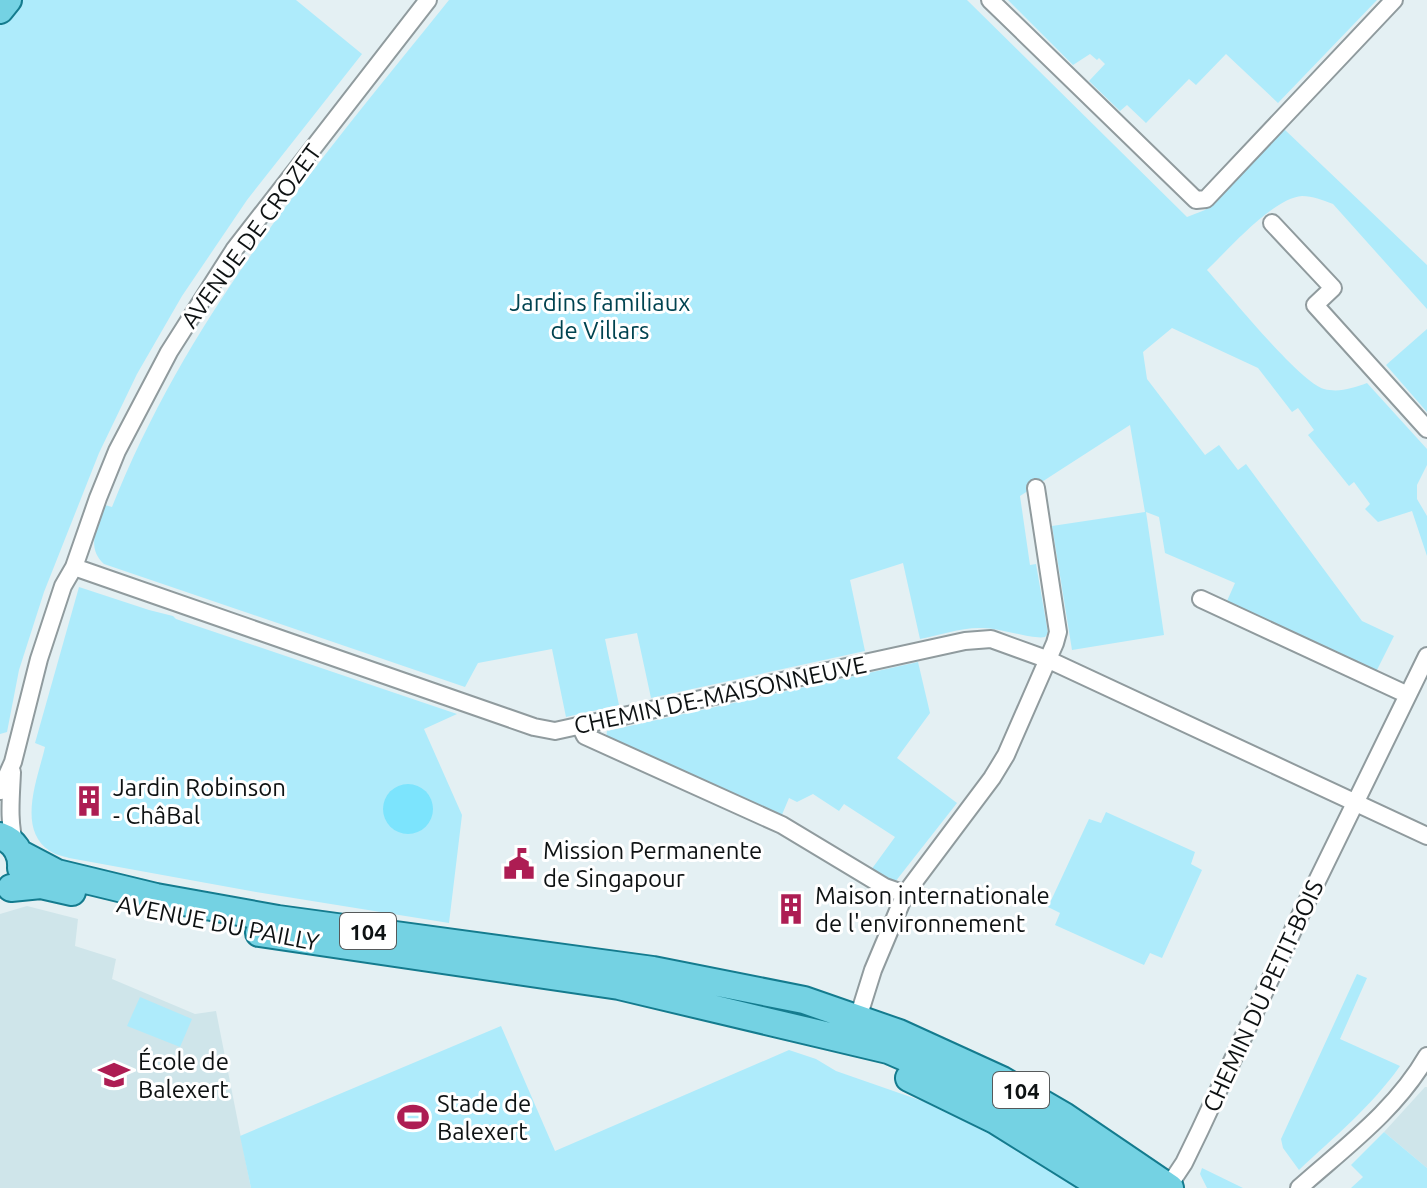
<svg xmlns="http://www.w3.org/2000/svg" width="1427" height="1188" font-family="Ubuntu,sans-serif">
  <rect width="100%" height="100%" fill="#e4f0f3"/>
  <path fill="#cfe5ea" d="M27 906 78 919 75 946 116 959 112 979 195 1014 216 1011 251 1188H0V914Z
    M1425 1087H1427V1168L1384 1132Z"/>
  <path fill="#aeebfb" d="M19 0H296L362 54 247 200 182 296 137 374 99 453 44 592 19 670 7 732 0 734V25Z
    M449 0H967L1187 217 1205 210 1284 129 1427 265V309L1333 204C1322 200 1313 196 1302 196 1273 198 1228 250 1207 270 1228 293 1300 383 1324 389 1339 393 1353 388 1367 383L1427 449V465L1417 485V499L1427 516V556L1412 511 1378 522 1365 509 1370 504 1354 482 1349 486 1308 435 1314 430 1298 408 1292 412 1258 368 1172 328 1143 352 1147 379 1205 455 1219 445 1238 470 1246 464 1362 621 1394 636 1376 672 1227 601 1235 583 1165 553 1159 517 1146 512 1164 635 1072 650 1052 526 1145 512 1130 425 1020 496 1030 565 1036 564 1048 633 1045 637C1034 640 1000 628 983 628 962 627 940 635 920 639L903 563 850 580 865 651 651 698 637 633 605 639 619 705 566 717 552 649 478 663 465 687 104 564C85 547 98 525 105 505L112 507C189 313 320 160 449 0Z
    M1008 0H1377L1278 103 1226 54 1196 85 1189 79 1146 123 1127 105 1120 111 1089 81 1105 64 1099 58 1097 60 1090 54 1073 65Z
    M1427 329V412L1386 365Z
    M79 587 149 610 173 616 176 619 457 714 424 729 462 815 449 923 256 892 69 858C64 856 55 855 50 851 16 829 38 778 45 747L35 743Z
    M918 662 930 713 897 758 957 803 895 882H888L871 870 895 837 844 804 839 811 813 794 797 802 789 798 781 817 606 739 607 731Z
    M1106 812 1195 852 1191 864 1202 870 1162 958 1150 953 1144 965 1055 925 1060 913 1048 907 1089 819 1101 823Z
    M1357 974 1367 978 1340 1039 1400 1066C1372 1106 1334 1137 1299 1170L1283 1148 1281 1139Z
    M140 997 192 1019 180 1047 127 1026Z
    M501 1026 555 1151 789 1050 816 1059 836 1071 925 1102 1019 1148 1080 1188H251L240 1136Z
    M1384 1132 1427 1168V1188H1351L1363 1177 1351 1165Z
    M1202 1168 1243 1188H1207L1200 1174Z"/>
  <path fill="#7ce4fd" d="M383 809a25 25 0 1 1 50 0a25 25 0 1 1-50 0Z"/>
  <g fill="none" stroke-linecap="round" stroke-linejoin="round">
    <defs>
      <path id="street" d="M990 0 1196 200 1206 199 1394 0
        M1272 223 1333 288 1315 305 1427 429
        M74 567 534 727 555 731 965 641 991 639 1049 660 1427 836
        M1201 599 1408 695
        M580 726 585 736 782 825 885 887 905 894
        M12 772C11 797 8 821 15 846
        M0 791 13 762 39 659 63 586 74 567 98 498 117 451 169 352 234 250 428 0
        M858 1018 873 970 905 894 992 778 1006 755 1055 643 1058 632 1036 488
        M1168 1187 1184 1163 1200 1130 1295 926 1427 656
        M1299 1188C1345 1147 1396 1110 1427 1056"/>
      <path id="primary" d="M0 10 8 0
        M0 836C14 841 22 852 21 868
        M19 853 57 873 156 897 278 919 653 970 804 1000 899 1033 1002 1080 1064 1116 1170 1188
        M11 888 41 885 72 892
        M259 933 619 986 888 1050
        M874 1044C967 1083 1056 1127 1137 1188
        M909 1078 995 1120 1104 1188"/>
    </defs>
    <use href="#street" stroke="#909b9e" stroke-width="20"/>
    <use href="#primary" stroke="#147b8e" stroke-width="30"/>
    <use href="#street" stroke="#fff" stroke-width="16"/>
    <use href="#primary" stroke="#74d2e3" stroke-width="26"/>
  </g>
  <defs>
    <symbol id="building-bare" viewBox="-9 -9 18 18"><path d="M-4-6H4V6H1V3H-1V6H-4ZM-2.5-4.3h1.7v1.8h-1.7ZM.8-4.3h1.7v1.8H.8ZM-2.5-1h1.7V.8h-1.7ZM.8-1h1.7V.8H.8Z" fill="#ad1d53" stroke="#fff" stroke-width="2.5" paint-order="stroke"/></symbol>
    <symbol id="civic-bare" viewBox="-9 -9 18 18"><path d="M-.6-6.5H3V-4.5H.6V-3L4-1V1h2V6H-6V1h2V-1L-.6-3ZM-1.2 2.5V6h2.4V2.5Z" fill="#ad1d53" stroke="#fff" stroke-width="2.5" paint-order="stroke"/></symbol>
    <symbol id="school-bare" viewBox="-9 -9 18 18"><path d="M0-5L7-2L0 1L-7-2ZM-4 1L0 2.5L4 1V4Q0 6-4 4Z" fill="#ad1d53" stroke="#fff" stroke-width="2.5" paint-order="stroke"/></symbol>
    <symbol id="stadium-bare" viewBox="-9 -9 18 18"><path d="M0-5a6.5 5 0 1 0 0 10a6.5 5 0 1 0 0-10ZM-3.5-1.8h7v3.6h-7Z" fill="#ad1d53" stroke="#fff" stroke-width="2.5" paint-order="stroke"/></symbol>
  </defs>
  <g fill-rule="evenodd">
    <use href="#building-bare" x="67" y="779" width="44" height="44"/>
    <use href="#civic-bare" x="497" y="842" width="44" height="44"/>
    <use href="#building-bare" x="769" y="887" width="44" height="44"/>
    <use href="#school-bare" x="92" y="1053" width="44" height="44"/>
    <use href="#stadium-bare" x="391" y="1095" width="44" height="44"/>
  </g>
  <g text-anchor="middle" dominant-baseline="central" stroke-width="6" stroke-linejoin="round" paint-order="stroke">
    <g fill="#fff" stroke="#56595a" stroke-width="2">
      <rect x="340" y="913" width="56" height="36" rx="6"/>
      <rect x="993" y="1072" width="56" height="36" rx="6"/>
    </g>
    <g font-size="22" font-weight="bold" fill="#0e1213">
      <text x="368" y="931">104</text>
      <text x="1021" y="1090">104</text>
    </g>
    <g font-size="24" fill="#0e1213" stroke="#fff">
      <text transform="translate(251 236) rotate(-54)">AVENUE DE CROZET</text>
      <text transform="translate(720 695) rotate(-12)">CHEMIN DE-MAISONNEUVE</text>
      <text transform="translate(218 923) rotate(11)">AVENUE DU PAILLY</text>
      <text transform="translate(1263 996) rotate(-65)">CHEMIN DU PETIT-BOIS</text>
    </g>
    <g font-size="24" fill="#004350" stroke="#fff">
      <text x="600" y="302">Jardins familiaux<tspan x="600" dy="28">de Villars</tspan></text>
    </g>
    <g font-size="24" fill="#0e1213" stroke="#fff" text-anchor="start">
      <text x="113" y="787">Jardin Robinson<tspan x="113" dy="28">- ChâBal</tspan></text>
      <text x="543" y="850">Mission Permanente<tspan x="543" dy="28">de Singapour</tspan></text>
      <text x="815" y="895">Maison internationale<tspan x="815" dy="28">de l'environnement</tspan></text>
      <text x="138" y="1061">École de<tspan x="138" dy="28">Balexert</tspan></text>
      <text x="437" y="1103">Stade de<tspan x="437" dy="28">Balexert</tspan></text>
    </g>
  </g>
</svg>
